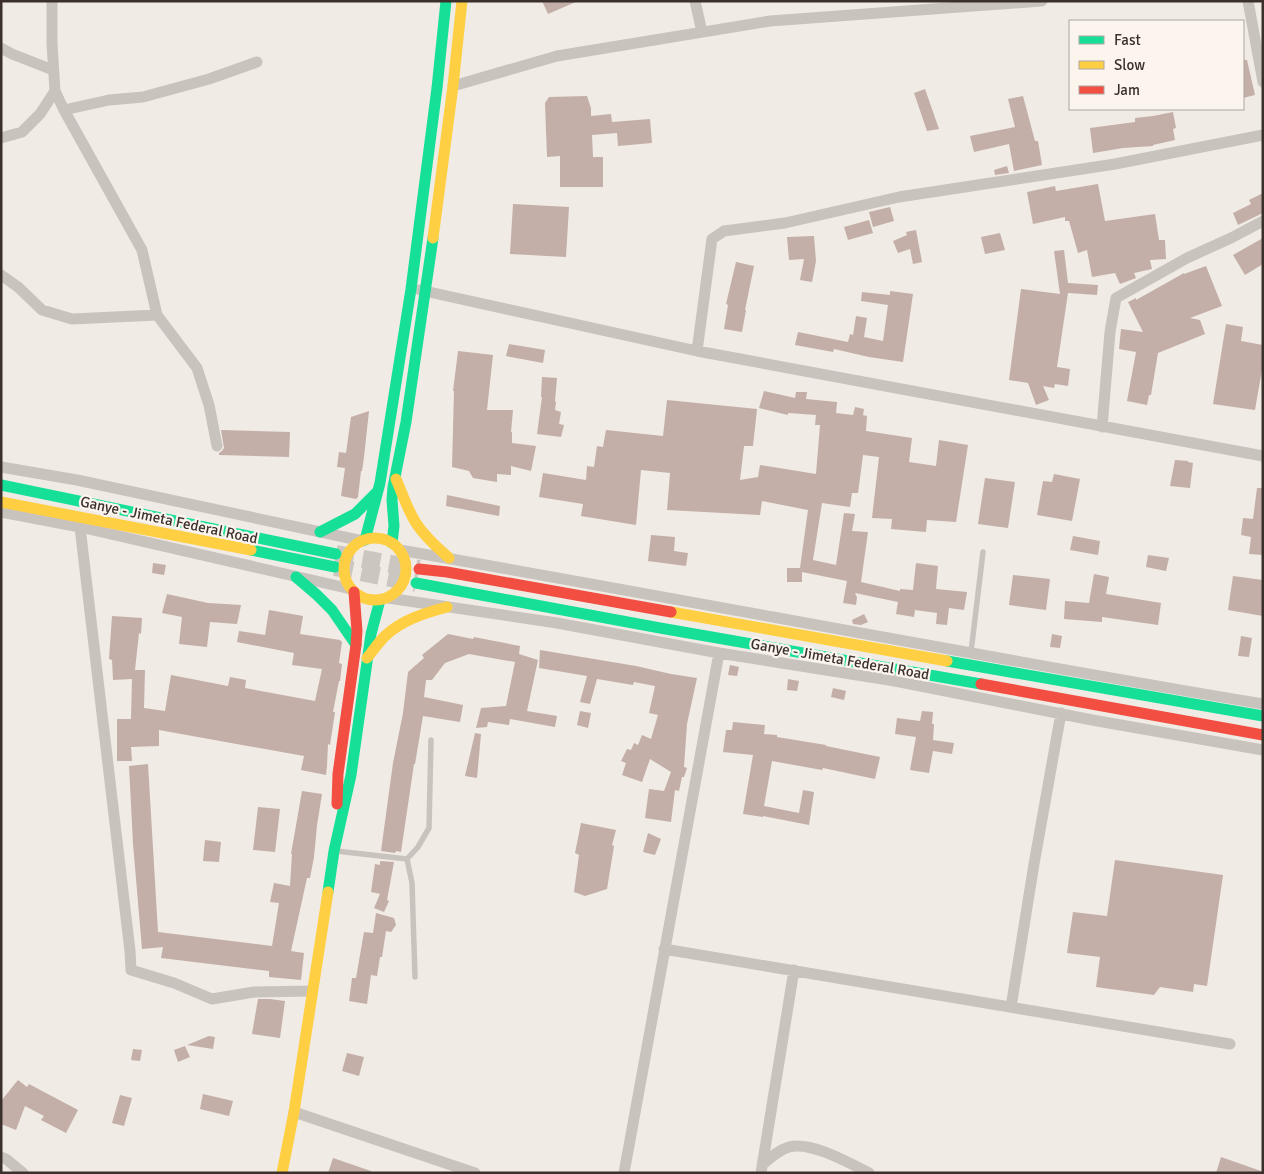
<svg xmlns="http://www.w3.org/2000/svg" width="1264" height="1174" font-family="Signika,sans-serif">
  <rect width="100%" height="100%" fill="#f0ebe5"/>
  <path fill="#c3afa7" d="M542 1H578L548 14Z
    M1243 60H1247L1255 95 1243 98Z
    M925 89 939 129 927 131 914 93Z
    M587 96 591 108V116L611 114 612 122 650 119 652 143 618 146 617 133 592 135 593 157H603V187H560V156L547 157 545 103 549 97Z
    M1023 96 1035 141H1038L1042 165 1014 171 1009 144 974 152 970 136 1015 127 1008 99Z
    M1173 112 1176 128 1173 129 1175 140 1153 145V146L1123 148 1093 153 1090 128 1135 122V118L1153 116Z
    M1007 166 1009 173 995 175 994 170Z
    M1098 184 1105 221 1155 214 1159 240H1165L1166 259 1150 260 1152 269 1134 273 1136 278 1120 284 1115 273 1092 277 1087 250 1078 253 1069 221H1065V217L1033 224 1027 192 1055 186 1056 191Z
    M1263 193V213L1238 225 1233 213 1251 204 1249 200Z
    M513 204 569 207 566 257 510 254Z
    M890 207 894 221 873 227 869 212Z
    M869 220 873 233 848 240 844 227Z
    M916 230 922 262 913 264 910 249 898 253 893 241 907 235 906 232Z
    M1000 233 1005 250 985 254 981 237Z
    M814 236 816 261 812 282 800 280 804 259 789 260 787 237Z
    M1263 238V264L1245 275 1233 255Z
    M1064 250 1068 283 1098 285 1097 295 1068 293 1057 367 1070 369 1068 386 1055 384 1054 388 1043 386 1049 400 1036 405 1028 383 1009 380 1021 289 1060 294 1054 251Z
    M736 262 754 266 745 310H746L742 332 724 329 728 305 726 304Z
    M1206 266 1222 306 1190 318 1200 320 1205 334 1158 353 1151 395H1149L1147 405 1127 401 1136 352 1119 349 1121 329 1143 332 1128 302 1136 298V300L1184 273V274Z
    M890 291 913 294 903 362 869 357 834 349 833 352 795 345 798 332 848 342 850 334 853 335 856 316 867 318 864 337 883 341 888 305 861 301 862 292 890 295Z
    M1226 324 1243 327 1241 341 1263 345V364L1255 410 1213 404Z
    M509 344 545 350 543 363 506 356Z
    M458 351 493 355 487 410H513L511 432H512V443L536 446 531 471 511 466V475L497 474V482L473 478 469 471 452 467 454 391H453Z
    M542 377 557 378 555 401 556 402 555 410 561 412 559 424 564 425 561 437 537 434 542 397H541Z
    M764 391 795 398 796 392H807L806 399 837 402 836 413 853 415 855 407 864 409 863 415 867 416 866 431 912 438 909 462 936 466 939 440 968 445 956 522 927 520 926 532 891 529 892 519 872 518 879 457 863 455 858 493H852L850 507 822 503 813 560 836 565 844 513 855 514 852 531 868 532 861 582 900 591V589L913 590 916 563 938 566 936 589 967 592 964 610 949 608 947 625 936 624 937 613 915 610 914 617 896 614 898 602 855 593 857 597 856 605 843 603 847 581 802 572V582H787V568H800L808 510 762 501 760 515 667 510 670 473 641 470 636 525 581 516 583 504 539 497 543 473 586 480 587 466 594 467 597 446 603 447 606 430 663 436 667 400 757 409 753 446H744L740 480 758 477 760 465 816 474 820 425H815L816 415 788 413V415L759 408Z
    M369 411 364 457 362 471H361L358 497 356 499 341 496 345 468 337 467 339 452 346 453 351 417Z
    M221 430 290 432 289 457 219 455V453L222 451 224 448Z
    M1175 460 1188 461V462L1193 463 1190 488 1170 486Z
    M1054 474 1080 479 1072 521 1037 515 1043 481 1052 482Z
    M985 478 1015 482 1008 528 978 524Z
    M1257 488H1263V555L1249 554 1251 537 1241 535 1243 518 1253 519Z
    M447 495 500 506 499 516 446 506Z
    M651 535 675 537 674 551 688 553 686 566 648 561Z
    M1073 536 1100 541 1098 555 1070 550Z
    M1148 555 1169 558 1166 571 1146 567Z
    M153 563 166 565 164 575 152 573Z
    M1094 574 1109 577 1106 594 1161 603 1158 625 1102 617V622L1064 619 1065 601 1089 603Z
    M1013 575 1050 579 1046 610 1009 605Z
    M1233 576 1263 580V616L1228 610Z
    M167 594 208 603 241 605 237 624 210 622 207 647 179 644 182 617 162 613Z
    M269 610 303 616 300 634 340 640 342 642 339 663 342 664 340 681H339L333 712H335L330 745 328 744 327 766 326 775 301 770 304 756 159 730V746L131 747 132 761H117V719H131L132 679 113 680 112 660 109 659 112 616 142 618 141 634 139 633 135 670H145L144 708 165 711 171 675 228 686 230 677 246 680 245 688 315 701 322 669 292 665 294 653 237 642 239 631 265 635Z
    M864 614 868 622 861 625 853 624 852 620Z
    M448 634 473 639 474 637 520 646 519 654 538 660 527 711 557 716 555 727 510 719 509 725 488 722 487 727 476 728 481 708 506 706 515 662 469 654 445 663 432 680H426L424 697 463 705 460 722 423 716 415 764H414L401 852 396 851 395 853 381 851 393 763 403 713 408 672 424 658 422 655Z
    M1052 634 1062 636 1060 648 1050 647Z
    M1241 636 1252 638 1249 657 1238 656Z
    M540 650 636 666 671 674 697 678 687 724 684 767 687 768 684 777H682L679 791 675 790 671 822 645 818 649 789 664 791 671 772 650 759 642 782 622 775 626 763 621 761 627 749 631 750 634 743 638 745 642 735 651 739 658 715 649 713 655 686 634 682 633 685 597 679 590 704 580 702 587 676 539 668Z
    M730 665 739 667 737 676 728 675Z
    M788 679 799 681 797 691 787 690Z
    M833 688 846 691 844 700 831 697Z
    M580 711 591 713 588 728 577 725Z
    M922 711 933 712 932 724H934L933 740 954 743 952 754 933 751 929 773 910 770 916 737 895 734 897 718 920 721Z
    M733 722 765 725 764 734 777 735V737L826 745V746L880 757 875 779 823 768 822 770 772 761 764 806 799 813 803 790 814 792 809 825 763 816V817L743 814 753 755 723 752 726 730H732Z
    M475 733 481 734 477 778 465 776Z
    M148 764 158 932 272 946 279 903 270 902 274 883 290 886 292 854H291L302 791 322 794 317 825 314 857 310 878H307L291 951 304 953 301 980 269 977V971L161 958 163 947 142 949 133 844 129 766Z
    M258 807 280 809 275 852 253 850Z
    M581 823 616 830 612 845 614 846 607 889 585 896 574 892 579 855 575 853Z
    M648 833 661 839 655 855 643 852Z
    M205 840 221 842 219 862 203 861Z
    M1115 860 1223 875 1207 986 1194 984 1193 992 1160 987 1154 995 1096 987 1100 957 1067 953 1073 912 1107 916Z
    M380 861 394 862 387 900 389 901 384 912 374 908 380 894 371 892 375 864 380 865Z
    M376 913 394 918 396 925 391 932 386 931 382 957H380L377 976 371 975 367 1004 349 1001 352 978H356L364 932 373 933Z
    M258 999H270L285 1001 280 1038 252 1034Z
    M209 1036 215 1037 213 1049 187 1045Z
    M185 1046 190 1057 178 1062 174 1050Z
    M133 1049 142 1050 140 1061 131 1060Z
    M347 1053 364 1057 359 1076 342 1071Z
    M18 1080 27 1087 29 1084 78 1110 66 1133 41 1120 44 1116 25 1106 16 1130 1 1124V1101Z
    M203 1094 233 1101 229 1116 200 1109Z
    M120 1095 132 1098 124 1126 112 1123Z
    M1221 1157 1261 1171 1260 1173H1216Z
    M333 1158 371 1171V1173H328Z"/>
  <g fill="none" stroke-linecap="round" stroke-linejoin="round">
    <path stroke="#ccc6c0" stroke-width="18" stroke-dasharray="18 9" stroke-linecap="butt" d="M336 554 419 569
      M335 567 416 583"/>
    <path stroke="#c9c3be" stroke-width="5.5" d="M971 652 983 552
      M336 851 407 859 418 847 429 828 431 740
      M407 859 412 883 415 977"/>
    <path stroke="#c9c3be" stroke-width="11" d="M52 1V44L55 91 64 110 142 250 157 315 197 368 209 405 217 446
      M695 1 702 32
      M1248 1 1263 82
      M1 48 12 54 53 70
      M453 86 557 56 770 21 1042 1
      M64 110 109 100 143 97 209 79 257 62
      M1 138 22 132 40 114 55 91
      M1 275 18 287 42 310 72 319 157 315
      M420 290 697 351 1263 456
      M697 351 712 239 724 231 785 223 899 197 1115 164 1263 135
      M1102 427 1110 332 1116 298 1187 258 1231 238 1263 221
      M1 467 77 480 363 541
      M1 512 80 527 351 589
      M80 527 130 951 131 970 174 983 212 999 254 992 312 991
      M400 550C688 600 975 656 1263 704
      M388 598 557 623 719 653 895 681 1092 720 1263 750
      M664 949 1230 1044
      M1011 1007 1034 864 1061 713
      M294 1112 475 1173
      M1 1157 6 1159 23 1173
      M763 1164C771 1157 779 1150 789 1147 811 1141 849 1163 869 1173
      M624 1173 719 653
      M761 1173 794 970"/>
    <path stroke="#16e098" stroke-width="11" d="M1 485 336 554
      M320 532 355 514 377 492
      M365 540 380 483 411 289 437 88 446 1
      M392 543 394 526 392 500 393 487 406 422 433 238
      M251 550 335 567
      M296 577 317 595 332 610 356 645
      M416 583 660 628 981 684
      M947 661 1263 716
      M328 892 334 851 351 775 371 634 380 600"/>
    <path stroke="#ffcf43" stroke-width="11" d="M433 238 453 86 462 1
      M396 479C403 495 408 512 418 526 427 539 438 548 449 558
      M1 502 251 550
      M344 569a31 31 0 1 1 62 0a31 31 0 1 1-62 0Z
      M671 612 947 661
      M367 658C373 651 378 643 384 637 401 620 425 613 447 607
      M282 1173 294 1112 328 892"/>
    <path stroke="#f24e42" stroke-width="11" d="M419 569 447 572 671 612
      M981 684 1263 735
      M337 804 338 774 356 645 357 631 354 592"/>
  </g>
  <g text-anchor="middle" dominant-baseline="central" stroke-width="4.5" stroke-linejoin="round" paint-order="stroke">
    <g font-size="15" fill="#3b302b" stroke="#fbf5ee">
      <text transform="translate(169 520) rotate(12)">Ganye - Jimeta Federal Road</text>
      <text transform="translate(840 659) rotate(10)">Ganye - Jimeta Federal Road</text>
    </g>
  </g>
  <rect width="1264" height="1174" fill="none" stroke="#3b302b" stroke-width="5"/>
  <rect x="1069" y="20" width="175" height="90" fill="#fbf5ee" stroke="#aea6a0"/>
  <rect x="1079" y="36" width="25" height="8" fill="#16e098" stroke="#aea6a0"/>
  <text x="1114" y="45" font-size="15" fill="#3b302b">Fast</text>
  <rect x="1079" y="61" width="25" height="8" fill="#ffcf43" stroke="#aea6a0"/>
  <text x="1114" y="70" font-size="15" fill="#3b302b">Slow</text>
  <rect x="1079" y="86" width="25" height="8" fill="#f24e42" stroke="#aea6a0"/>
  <text x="1114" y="95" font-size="15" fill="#3b302b">Jam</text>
</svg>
